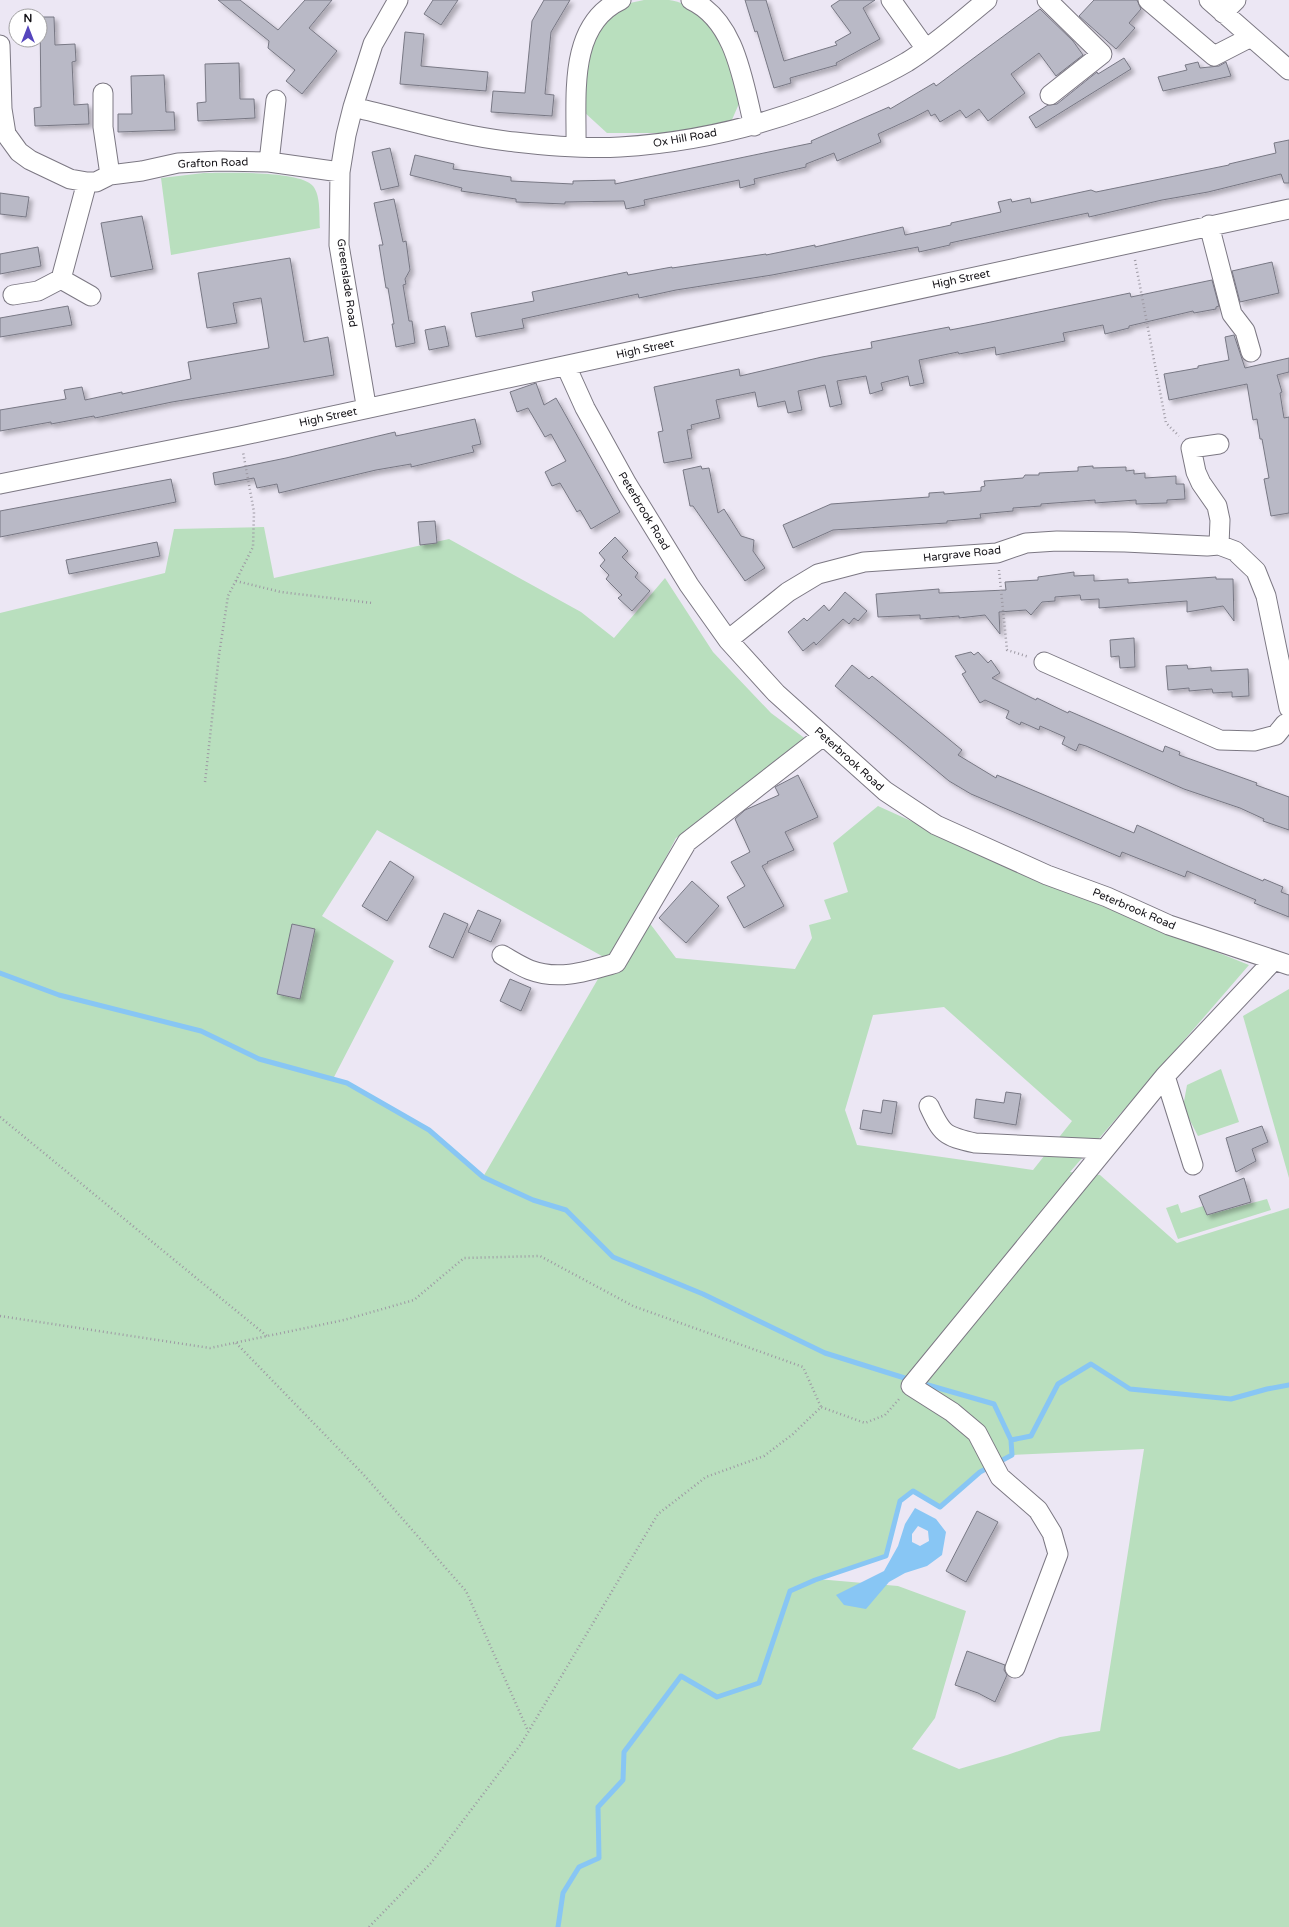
<svg xmlns="http://www.w3.org/2000/svg" width="1289" height="1927" font-family="'Varela Round',sans-serif">
  <defs>
    <filter id="shadow"><feDropShadow dx="3.5" dy="3.5" stdDeviation="2" flood-color="#0004"/></filter>
  </defs>
  <rect width="100%" height="100%" fill="#ece7f4"/>
  <path fill="#b9dfbe" fill-rule="evenodd" d="M644 0C652 0 661 0 669 0 716 7 727 61 741 99L731 122 666 133H607L584 112 585 59 607 18 630 3Z
    M204 173C225 173 300 170 313 186 321 196 319 216 320 228L171 255 161 178Z
    M264 527 274 578 449 539 581 612 614 638 665 578 713 652 771 713 819 749 676 838 639 909 676 958 795 969 812 938 809 925 831 919 824 900 848 892 833 843 878 806 1072 894 1249 965 1070 1172 1100 1175 1177 1243 1289 1208V1927H0V613L165 573 174 529ZM377 830 609 960 483 1177 429 1130 347 1083 333 1079 394 961 322 916ZM944 1007 1072 1121 1033 1170 857 1145 845 1110 873 1015ZM1144 1449 1100 1731 1060 1737 1007 1755 959 1769 912 1749 935 1718 966 1611 898 1586 817 1579 886 1556 900 1501 913 1491 940 1507 980 1472 1012 1455Z
    M1289 989V1178L1243 1016Z
    M1221 1069 1239 1122 1198 1136 1183 1107 1187 1085Z
    M1267 1199 1271 1210 1178 1239 1166 1208 1178 1204 1181 1213 1203 1206 1207 1215Z"/>
  <path fill="#88c6f4" fill-rule="evenodd" d="M915 1508 936 1519 946 1532 942 1555 927 1566 905 1573 889 1582 866 1609 844 1605 836 1595 884 1571 898 1546 905 1524ZM918 1526 928 1531 929 1541 920 1546 912 1542V1534Z"/>
  <g fill="none" stroke-linecap="round" stroke-linejoin="round">
    <path stroke="#88c6f4" stroke-width="5" d="M0 973 59 995 201 1031 259 1059 347 1083 429 1130 483 1177 533 1200 566 1210 613 1257 703 1294 825 1353 911 1380
      M1011 1440 1031 1436 1058 1384 1091 1364 1130 1389 1231 1399 1267 1389 1289 1385
      M558 1927 563 1893 579 1867 599 1858 598 1807 623 1780 624 1752 681 1676 717 1697 759 1683 790 1591 815 1580 886 1556 900 1501 913 1491 940 1507 980 1472 1012 1455 1011 1440 994 1404 921 1383"/>
  </g>
  <path fill="#b9b9c6" stroke="#787884" filter="url(#shadow)" d="M218 0H240L278 30 305 0H332L309 28 337 51 302 94 286 81 295 70 268 48 269 41Z
    M433 0H458L441 25 424 14Z
    M544 0H570L551 32 545 94 554 95 552 116 491 112 493 91 525 93 532 21Z
    M745 0H766L784 61 837 45 835 42 851 33 831 6 840 0H875L863 8 880 39 836 63 837 65 790 78 791 83 774 88 757 31 755 32Z
    M1094 0H1137L1141 9 1129 23 1135 28 1116 49 1079 16Z
    M1040 9 1073 41 1083 55 1056 76 1039 53 1011 74 1025 93 988 121 979 109 966 118 960 110 940 122 935 114 931 116 928 110 913 118 878 134 881 142 837 161 834 153 806 164V167L754 179 755 184 740 188 739 180 644 200 645 205 626 209 624 201 565 202V204L516 202V199L461 191 462 188 410 175 415 155 454 164 453 169 511 177V181L573 184V181L615 180V184L812 143 811 141 889 107 890 109 934 83 936 86Z
    M40 17H54L55 45 75 44 76 61 72 62 74 105 88 104 89 124 35 126 34 108 41 107Z
    M405 32 424 34 421 66 488 72 486 91 400 84Z
    M1124 58 1131 69 1036 128 1029 117 1048 105 1057 104 1097 72 1098 74Z
    M1198 62 1200 68 1219 66 1226 62 1231 76 1163 91 1158 77 1187 70 1185 65Z
    M239 63 240 99H254L255 118 198 121 197 103 206 102 205 64Z
    M164 75 166 112H174L175 130 118 132V114H132L131 76Z
    M1289 140V183H1284L1281 174 1208 192 1162 200 1089 217 1088 213 1050 221 950 243V245L919 252 918 247 772 275 676 290 639 298 638 294 522 319 524 328 476 337 471 313 534 301 532 292 627 272 628 275 672 267V268L766 254V255L815 245V247L903 227 905 235 951 225V223L1001 212 998 202 1011 199 1012 202 1030 198 1031 203 1091 190 1096 192 1229 165V164L1276 153 1274 143Z
    M390 148 399 186 381 190 372 152Z
    M0 193 29 197 26 217 0 214Z
    M394 199 403 242 406 241 410 270 405 279 406 284 403 285 409 321H412L415 343 396 347 392 324H394L388 288H386L379 245H383L374 203Z
    M142 216 153 269 111 277 101 223Z
    M38 247 41 266 0 274V254Z
    M290 258 304 342 328 337 334 375 172 402 95 418 94 416 51 424V422L0 431V410L66 399 64 390 82 387 85 400 122 392V394L191 379 188 362 269 348 261 298 233 303 237 323 207 328 198 273Z
    M1272 262 1279 293 1240 302 1232 271Z
    M1212 280 1219 306 1216 307V309L1194 313 1193 311 1129 326V328L1105 334 1103 325 1063 333 1065 341 996 355 995 347 959 354 958 352 919 360 924 383 910 386 908 376 881 383 883 390 870 394 866 376 837 381 842 404 830 407 825 385 798 391 802 410 788 413 785 401 758 407 755 392 716 400 720 418 691 425 692 429 687 430 692 458 664 463 658 432 663 431 654 387 739 369 740 376 822 357 872 348 871 342 902 336 949 327 950 330 986 323 1130 293 1131 297Z
    M68 306 72 325 0 337V318Z
    M445 326 449 346 429 350 425 330Z
    M1234 335 1245 368 1289 358V372L1277 375 1282 392 1280 393 1284 418 1289 417V513L1271 516 1264 479 1269 478 1262 439H1260L1257 419 1253 420 1247 384 1169 400 1164 374 1198 368V366L1229 360 1225 337Z
    M536 383 544 405 556 398 620 512 591 529 580 510 577 512 560 483 552 486 545 472 566 461 551 434 545 437 528 408 517 412 510 392Z
    M475 419 481 444 472 446 474 452 411 467V464L376 470 279 493 277 484 257 488 254 478 215 485 213 473 286 458 395 432 396 436Z
    M701 466 702 469 709 468 718 513 724 509 741 536 754 540 753 551 765 568 745 581 693 506H690L683 470Z
    M1093 466V468L1126 467V471L1134 470V474L1145 473V478L1176 476V484H1184L1185 499 1167 500V503L1136 504V500L1095 503V500L1041 504V506L1013 508V511L980 514 981 518 947 521V523L833 530 793 548 783 525 831 504 929 497V493L944 492V494L981 491V487L985 486 984 481 1023 478 1025 475H1039V473L1078 471V467Z
    M171 479 176 502 0 537V511Z
    M435 521 437 543 420 545 418 522Z
    M615 537 628 551 622 557 638 573 635 577 650 591 632 611 618 598 622 595 606 579 609 575 600 566 605 560 599 553Z
    M157 542 160 556 69 574 66 560Z
    M1074 572V576L1094 575V581L1128 579V583L1216 577V579H1233L1234 621 1223 606 1187 612V601L1099 608V599L1081 600 1080 595 1055 597V601L1042 602 1031 615 1026 610 999 612 1000 634 985 615 959 618V616L920 619V615L878 617 876 594 939 589V593L1006 590 1005 582 1038 580V577Z
    M845 592 867 611 858 621 854 618 849 624 843 619 816 645 814 642 803 651 788 632 804 618 807 621 824 605 829 611Z
    M1134 638 1135 667 1120 668 1119 656 1111 657 1110 640Z
    M971 652 974 655 978 652 988 663 991 660 1000 673 992 678 1036 700 1037 698 1068 713 1069 711 1163 752 1165 746 1180 752 1179 755 1257 783 1256 785 1289 797V830L1263 821 1264 819 1240 808 1184 789 1086 746 1079 744 1076 751 1062 744 1065 737 1040 726 1039 730 1021 722 1020 725 1006 718 1009 711 985 700 980 703 962 674 966 672 955 656Z
    M852 665 869 679 872 676 962 750 958 755 996 778 997 775 1134 833 1137 825 1228 866 1263 881 1264 879 1283 887 1281 892 1289 895V917L1254 903 1256 900 1187 871 1185 877 1122 852 1120 857 971 794 949 781 835 686Z
    M1187 665 1188 669 1211 667V671L1248 669 1249 696 1232 697V692L1213 693 1212 689 1189 691V688L1168 690 1166 666Z
    M798 775 818 817 785 832 794 850 767 862 768 863 762 866 784 906 744 928 727 897 745 886 731 862 750 852 735 819 745 810 779 795 775 787Z
    M390 861 414 877 387 921 362 906Z
    M692 881 719 906 686 943 659 918Z
    M478 910 501 920 491 942 468 932Z
    M444 913 468 924 453 958 429 947Z
    M292 924 315 929 300 999 277 994Z
    M510 979 531 988 521 1011 500 1001Z
    M1006 1092 1021 1094 1016 1125 974 1118 976 1099 1004 1103Z
    M883 1100 897 1102 892 1134 860 1129 863 1110 881 1113Z
    M1262 1126 1268 1142 1252 1149 1256 1161 1236 1172 1226 1138Z
    M1244 1178 1251 1202 1207 1215 1199 1196Z
    M977 1511 998 1522 966 1582 946 1571Z
    M967 1651 1005 1665 1004 1670 1007 1675 995 1702 978 1693 955 1685Z"/>
  <g fill="none" stroke-linecap="round" stroke-linejoin="round">
    <defs>
      <path id="minor" d="M691 0C736 21 743 82 754 126
        M891 0 926 49
        M1047 0 1102 54 1050 95
        M1148 0 1214 56 1251 37
        M1209 0 1289 70
        M1223 13 1236 0
        M0 45 2 109 6 134 19 152 30 160 70 179 87 182H96L110 175 142 171 178 163 219 161 269 162 340 172
        M103 93V127L110 175
        M353 107C404 119 463 137 515 142 550 146 585 149 620 147 701 142 782 121 855 88 873 80 890 72 907 62 936 44 961 21 987 0
        M576 147C577 98 567 25 621 0
        M269 162 276 100
        M1209 225 1232 314 1245 331 1251 352
        M61 279 91 296
        M13 295 38 291 61 279 87 182
        M566 366 585 408 627 484 689 585 728 640 776 693 885 791 936 825 1047 875 1107 897 1169 925 1289 965
        M368 408 365 399 339 245 340 172 346 135 353 107 373 44 398 0
        M1219 444 1191 448 1196 472 1201 483 1217 506 1220 520 1219 545
        M0 484 240 436 1289 209
        M728 640 788 592 818 574 864 562 997 553 1026 543 1057 541 1125 542 1207 546 1219 545 1235 551 1256 571 1266 596 1289 708
        M1044 662 1220 740 1254 741 1276 735 1285 724
        M502 955C511 960 520 966 530 970 559 981 588 971 616 963L687 842 823 736
        M1165 1076 1193 1165
        M929 1106C942 1134 944 1136 975 1143L1105 1149
        M1015 1668 1058 1554 1052 1533 1038 1510 1000 1477 977 1433 952 1412 911 1386 1165 1076 1273 961"/>
    </defs>
    <use href="#minor" stroke="#7c7883" stroke-width="21"/>
    <path stroke="#9d99a3" stroke-width="2.5" stroke-dasharray="1 3" stroke-linecap="butt" d="M1135 260 1166 423 1179 436
      M999 570 1007 650 1029 657
      M236 581 281 592 372 603
      M205 782 219 655 228 596 253 547 254 512 243 452
      M0 1117 267 1336
      M0 1316 210 1348 344 1320 414 1300 464 1258 540 1256 633 1306 803 1367 821 1407
      M236 1343 363 1474 466 1591 528 1731
      M369 1927 431 1863 521 1744 658 1514 706 1477 764 1456 793 1434 821 1407 865 1423 885 1415 900 1398"/>
    <use href="#minor" stroke="#fff" stroke-width="19"/>
  </g>
  <g text-anchor="middle" dominant-baseline="central" stroke-width="3" stroke-linejoin="round" paint-order="stroke">
    <g font-size="11" fill="#131116" stroke="#fff">
      <text transform="translate(685 138) rotate(-10)">Ox Hill Road</text>
      <text transform="translate(213 163) rotate(-2)">Grafton Road</text>
      <text transform="translate(961 279) rotate(-12)">High Street</text>
      <text transform="translate(347 283) rotate(82)">Greenslade Road</text>
      <text transform="translate(645 349) rotate(-12)">High Street</text>
      <text transform="translate(328 417) rotate(-12)">High Street</text>
      <text transform="translate(644 511) rotate(59)">Peterbrook Road</text>
      <text transform="translate(962 554) rotate(-6)">Hargrave Road</text>
      <text transform="translate(849 759) rotate(42)">Peterbrook Road</text>
      <text transform="translate(1134 909) rotate(23)">Peterbrook Road</text>
    </g>
  </g>
  <g transform="translate(28 28)"><circle r="19" fill="#ffffff" stroke="#a1a0a2"/>
  <path d="M0-3L7 15L0 10L-7 15Z" fill="#5545bd"/>
  <text y="-6" font-size="11" font-weight="bold" text-anchor="middle" fill="#131116">N</text>
  </g>
</svg>
